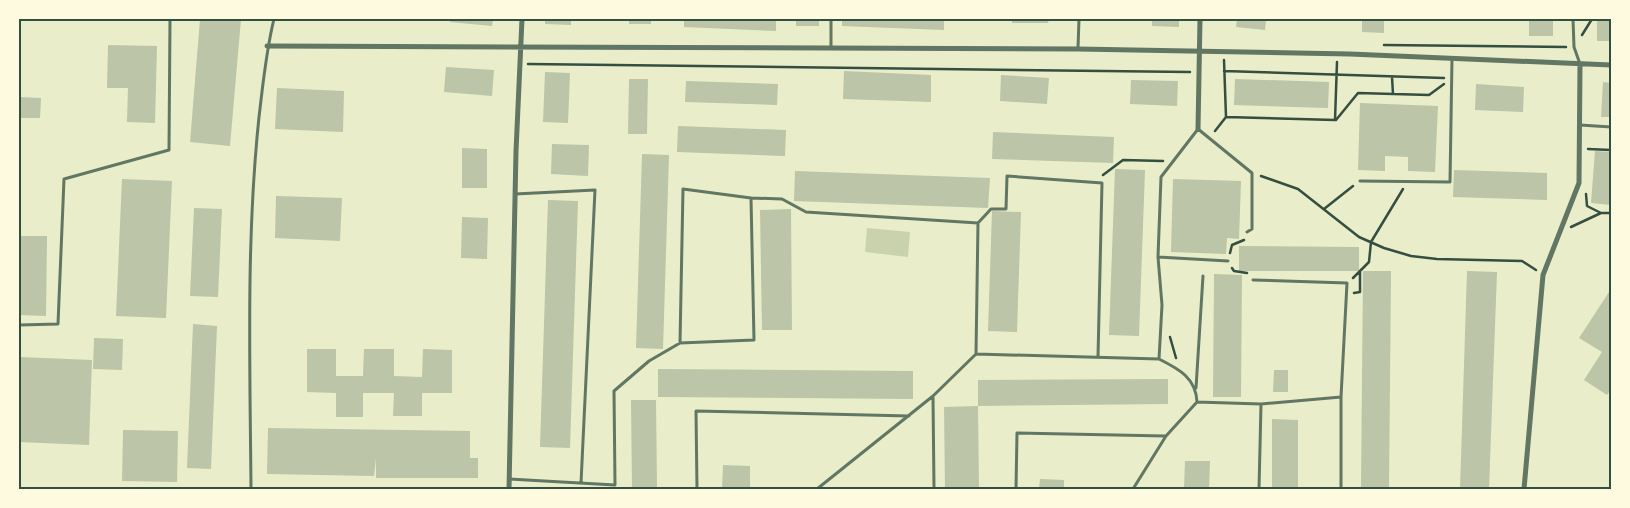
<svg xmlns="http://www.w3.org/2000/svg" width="1630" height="508" font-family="'Noto Serif',serif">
  <rect width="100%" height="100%" fill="#e9edc9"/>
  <path fill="#cad2ad" d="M867 228 910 232 908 257 865 252Z"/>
  <path fill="#bcc5a7" d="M200 19H241L230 146 190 142Z
    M451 19H493L492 26 450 22Z
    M545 19H571V25L545 24Z
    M629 19H651V24H629Z
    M684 19H776V31L684 27Z
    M796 19H819V26H796Z
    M842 19H944V30L842 26Z
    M1012 19H1049L1048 23H1012Z
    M1152 19H1179V27L1152 26Z
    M1237 19H1266L1265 30 1236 27Z
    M1362 19H1384V33L1362 32Z
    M1529 19H1553V36H1529Z
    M1597 19H1611V41H1597Z
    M108 45 157 46 155 123 127 122 128 88H107Z
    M446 67 494 70 492 96 444 92Z
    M844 71 931 75V102L843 99Z
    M545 72 570 73 568 123 543 122Z
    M1001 75 1049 78 1047 104 1000 101Z
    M629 79H648L647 134H628Z
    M1235 79 1329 82 1328 108 1234 105Z
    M1131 80 1178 81 1177 106 1130 104Z
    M686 81 778 84 777 105 685 102Z
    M1603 82 1611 83V117H1601Z
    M1476 84 1524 87 1523 112 1475 110Z
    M277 88 344 91 343 132 275 129Z
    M19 97 41 98 40 118H19Z
    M1360 103 1438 106 1435 172 1408 171V157L1385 156V171L1358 170Z
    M678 126 786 130 785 156 677 152Z
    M993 132 1114 137 1113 163 992 159Z
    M552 144 589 145 588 176 551 174Z
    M462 148 487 149V188H462Z
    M1595 151 1611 152V205L1591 203Z
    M642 154 669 155 663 349 636 348Z
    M1115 169 1145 170 1139 336 1109 335Z
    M1454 170 1547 173V200L1453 197Z
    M795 171 990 178 988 208 794 201Z
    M122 179 172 181 166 318 116 316Z
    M1173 179 1241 181 1239 239 1227 238 1226 254 1171 252Z
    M276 196 342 198 340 241 275 238Z
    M548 200 578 201 570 448 540 447Z
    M194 208 222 209 218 297 190 296Z
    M791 209 792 330H762L760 210Z
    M992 211 1021 212 1017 332 988 331Z
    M462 217 488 218 487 259 461 258Z
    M20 236H47L46 316 19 315Z
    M1239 246 1359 247V271H1239Z
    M1363 271H1391L1389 489H1361Z
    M1467 271 1497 272 1489 489H1460Z
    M1214 274 1242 275 1241 397H1213Z
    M1611 289V389L1607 395 1584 380 1602 352 1579 338Z
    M193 324 217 326 211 469 187 468Z
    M94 338 123 339 122 370 93 369Z
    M307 349H336V376H363L364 349H394V376L422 377 423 349 452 350V393H422V416H393L394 393H363V417H336V393L307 392Z
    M19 357 92 360 89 445 19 442Z
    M658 369 913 371V399L658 397Z
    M1274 370H1288V392H1273Z
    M1168 379V404L978 406 979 489H945L944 407 978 406V380Z
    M631 400H656L657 489H632Z
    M1272 419 1298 420V489H1272Z
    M268 428 470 431V458H478V478H376V458L374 476 267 474Z
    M123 430 178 431 177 482 122 481Z
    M1185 461H1210L1209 489H1184Z
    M723 465 750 466V489H722Z
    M1040 479 1064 480V489H1039Z"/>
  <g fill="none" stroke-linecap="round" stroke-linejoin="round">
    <path stroke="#344e41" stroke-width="2.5" d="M1582 35 1592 19
      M1384 45 1566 47
      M528 64 1190 72
      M1224 71 1444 78
      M1392 77 1393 94
      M1226 117 1335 120 1337 62
      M1336 120 1358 93 1429 95 1444 84
      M1215 131 1226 117 1224 60
      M1588 149 1611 150
      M1103 175 1123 160 1163 161
      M1261 176 1298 189 1359 237 1384 248 1411 256 1437 259 1522 261 1536 270
      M1586 194 1587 206 1601 213H1611
      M1324 209 1353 186
      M1571 227 1601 213
      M1230 253 1232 245 1244 240
      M1232 268 1234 271 1247 273
      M1353 278 1369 262 1371 242 1403 189
      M1354 293 1360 292V272
      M1170 337 1176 358"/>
    <path stroke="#617663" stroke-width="3" d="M1573 19 1574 47 1580 64
      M831 48V19
      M1078 48 1079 19
      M1580 125 1611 127
      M1360 181 1450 182 1452 58
      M515 194 595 190 581 483
      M1158 257 1228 261
      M1253 280 1347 283 1341 397
      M19 325 58 324 64 179 169 150 170 19
      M680 343 683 189 751 198
      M976 354 978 223 991 209H1006L1007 176 1102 183 1098 357
      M1196 388 1203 276
      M1197 402 1261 404 1341 397V489
      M509 479 615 485 614 391 649 361 680 343 754 340 751 198 782 199 806 212 978 223
      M251 489C250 365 246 240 259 117 263 84 266 51 274 19
      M697 489 696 411 909 416
      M817 489 933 396
      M934 489 933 396 976 354 1159 359
      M1016 489 1017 433 1165 436
      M1133 489 1166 436 1197 402C1196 378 1179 369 1159 359L1162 305 1158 257 1161 177 1198 129 1252 173V229L1247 232
      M1259 489 1261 404"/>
    <path stroke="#617663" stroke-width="5" d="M267 46 1078 49 1350 54 1611 65
      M1198 129 1200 19
      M509 489 516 151 522 19
      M1524 489 1543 275 1579 183 1580 65"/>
  </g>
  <rect width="1630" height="508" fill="none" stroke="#fefae0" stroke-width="40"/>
  <rect x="20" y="20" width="1590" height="468" fill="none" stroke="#344e41" stroke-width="2"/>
</svg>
